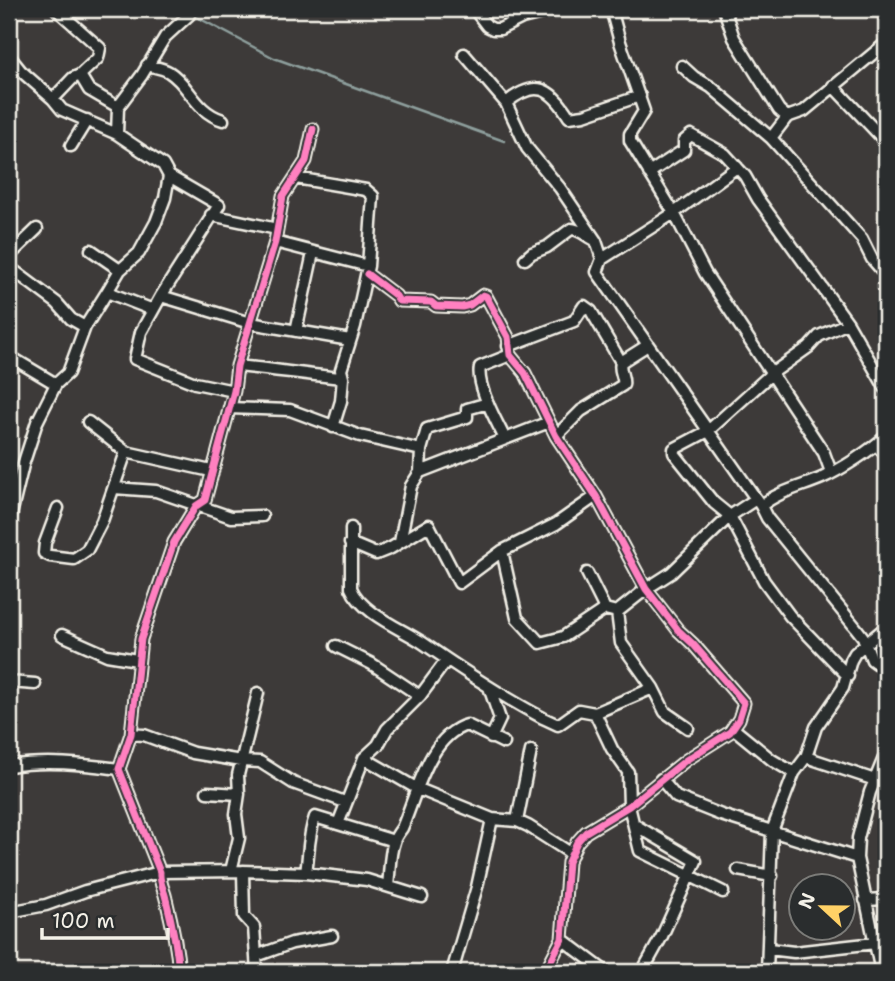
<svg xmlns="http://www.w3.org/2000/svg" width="895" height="981" font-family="'Shantell Sans',sans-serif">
  <rect width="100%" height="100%" fill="#3d3a39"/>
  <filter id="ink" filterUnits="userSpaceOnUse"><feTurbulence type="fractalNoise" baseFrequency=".0143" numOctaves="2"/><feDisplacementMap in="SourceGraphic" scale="14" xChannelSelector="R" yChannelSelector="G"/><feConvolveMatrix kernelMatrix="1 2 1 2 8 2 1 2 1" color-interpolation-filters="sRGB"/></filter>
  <g filter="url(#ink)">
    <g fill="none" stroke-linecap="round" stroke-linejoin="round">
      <path stroke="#8e9f9d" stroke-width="2.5" d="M193 15 274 58 504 141"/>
      <defs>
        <path id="minor" d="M56 9 100 48 98 58 80 75
          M474 9 487 26 493 29H500L522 18 559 9
          M611 9 620 42 644 111 630 134V141L674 213 705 273 824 453 831 472
          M724 9 734 38 779 110 787 117
          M464 54 506 103 527 148 560 188 596 241 602 259
          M9 56 21 71 53 99 62 110 117 134 163 165 169 176 165 198 156 222 139 253 120 270 107 292
          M147 65C154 67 163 68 169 72 190 85 194 111 223 120
          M682 66 694 77 711 87 771 138 862 239 872 259 886 275
          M833 86 886 142
          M53 99 73 78 80 75 89 90 118 107
          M506 103C535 79 551 87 569 117L584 115 640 96
          M117 134 118 107 142 75 165 37 189 15 190 9
          M771 138 787 117 804 111 886 43
          M71 146 87 120
          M737 167 674 213 602 259 597 272 761 506 767 518 856 628 863 637 872 660 886 670
          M649 173 684 150V141L691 135 725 154 745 176 758 199 848 323 886 389
          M169 176 219 205 161 296 141 332 135 359 195 383 234 391
          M211 215 277 229
          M275 242 368 266
          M91 250 120 270
          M9 256 37 229
          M525 259 532 253 547 247 571 229C580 229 587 237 595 240
          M9 267 57 303 71 319 85 327 68 373 56 384 37 422 23 465 9 523
          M367 274 396 296 399 301 431 302 436 306 462 307 470 305 483 295 486 296 508 337 510 355 525 373 556 436 596 496 646 589 678 630 693 644 744 703 739 719 730 732 686 760 629 806 586 832 577 842 568 862 562 939 545 972
          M161 296 250 323 350 340
          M85 327 107 292 153 310
          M296 331 313 253
          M508 346 574 321 584 306 591 311 621 362C618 371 625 377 623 385L581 411 556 436
          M9 356 56 384
          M621 362 648 345
          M237 366C272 369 307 375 343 378L341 370 355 326 368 266 373 196 366 190 296 178
          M229 408 290 410 360 436 421 450
          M88 422 126 452 211 471
          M333 427 341 401 343 378
          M505 439C497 422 476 386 480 367L510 355
          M876 445 886 455
          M420 472 549 422
          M114 488 156 491 231 517 262 516
          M761 506C779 491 801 487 822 478 842 469 870 451 886 436
          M58 508 45 543 44 553 50 556 74 559 87 550 102 521 126 452
          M351 528V588C361 613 402 629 423 643 462 670 501 696 543 718L558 725 579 710 595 713 653 688
          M400 542 411 486 420 472 421 450 427 429 467 417V409L488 403
          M350 543 376 554 391 548 429 525 459 583 502 551 556 524 596 496
          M502 551 517 618 540 643 563 637 605 609 617 612
          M587 573 605 609
          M617 612 646 589 671 573 730 516 756 499
          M617 612 621 643 653 688 665 712 688 728
          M62 635 107 655 137 660
          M336 646 372 664 420 696
          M848 676 790 616 764 581 730 516 714 503 674 453V449L708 431 771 374 809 347 819 336 848 323
          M9 682 35 684
          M489 687 500 719 491 738
          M595 713 612 749 628 772 629 806 640 851 723 892
          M734 729 772 760 794 773
          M131 734 144 735 193 753 241 761 260 762 293 783 345 802
          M806 757 875 780
          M364 758 416 788 492 819 517 821 528 826 572 854
          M9 766C46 760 82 764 119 769
          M661 779 676 797 721 815 857 858
          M207 792 239 794
          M517 821 531 751
          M338 824 364 758 378 745 387 729 420 696 446 661
          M635 825 696 861 662 936 642 972
          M738 870 772 876
          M231 871 239 838 236 814 239 794 238 775 258 693
          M243 871 244 916 254 927 257 972
          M306 873C309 853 308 836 315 817L394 841
          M388 885C390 872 389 855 394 842 395 837 399 832 402 828 416 796 429 735 467 725L504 743
          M865 900 886 899
          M9 912 46 905 85 891 160 872 243 871 306 873 367 880 422 897
          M562 939 606 972
          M769 949 794 952 875 943
          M256 956 292 943 332 936
          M179 972C177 947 172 923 166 899 164 889 159 882 160 872L119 769 131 734 141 639 174 542 196 506 205 500 234 391 237 366 275 242 283 196 306 161 313 129
          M452 972 477 887 492 819
          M767 972 772 831 794 773 806 757 816 727 843 688 851 660 855 653 886 627
          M881 972 857 858 858 838 870 792 886 753"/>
      </defs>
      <use href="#minor" stroke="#f4f1e8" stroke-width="15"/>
      <use href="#minor" stroke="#2a2d2e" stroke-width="10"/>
      <defs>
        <path id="cycleway" d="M367 274 396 296 399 301 431 302 436 306 462 307 470 305 483 295 486 296 508 337 510 355 525 373 556 436 596 496 646 589 678 630 693 644 744 703 739 719 730 732 686 760 629 806 586 832 577 842 568 862 562 939 545 972
          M179 972C177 947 172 923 166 899 164 889 159 882 160 872L119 769 131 734 141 639 174 542 196 506 205 500 234 391 237 366 275 242 283 196 306 161 313 129"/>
      </defs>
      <use href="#cycleway" stroke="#2a2d2e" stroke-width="11"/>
      <use href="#cycleway" stroke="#ff80c0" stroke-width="7"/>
    </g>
  </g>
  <rect width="895" height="981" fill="none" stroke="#2a2d2e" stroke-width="35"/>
  <rect x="18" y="18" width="860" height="946" fill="none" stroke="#f4f1e8" stroke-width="2.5" filter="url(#ink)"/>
  <g transform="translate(822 907) rotate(292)"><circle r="33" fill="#2a2d2e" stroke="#7b7b78" stroke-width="2"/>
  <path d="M0-5L12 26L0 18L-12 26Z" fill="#ffd166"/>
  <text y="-10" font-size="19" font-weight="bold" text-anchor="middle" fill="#f4f1e8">N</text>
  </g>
  <path d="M42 928v10h126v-10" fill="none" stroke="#f4f1e8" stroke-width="3.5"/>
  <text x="52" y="928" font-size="21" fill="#f4f1e8" stroke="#2a2d2e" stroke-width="5" paint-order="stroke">100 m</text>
</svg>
